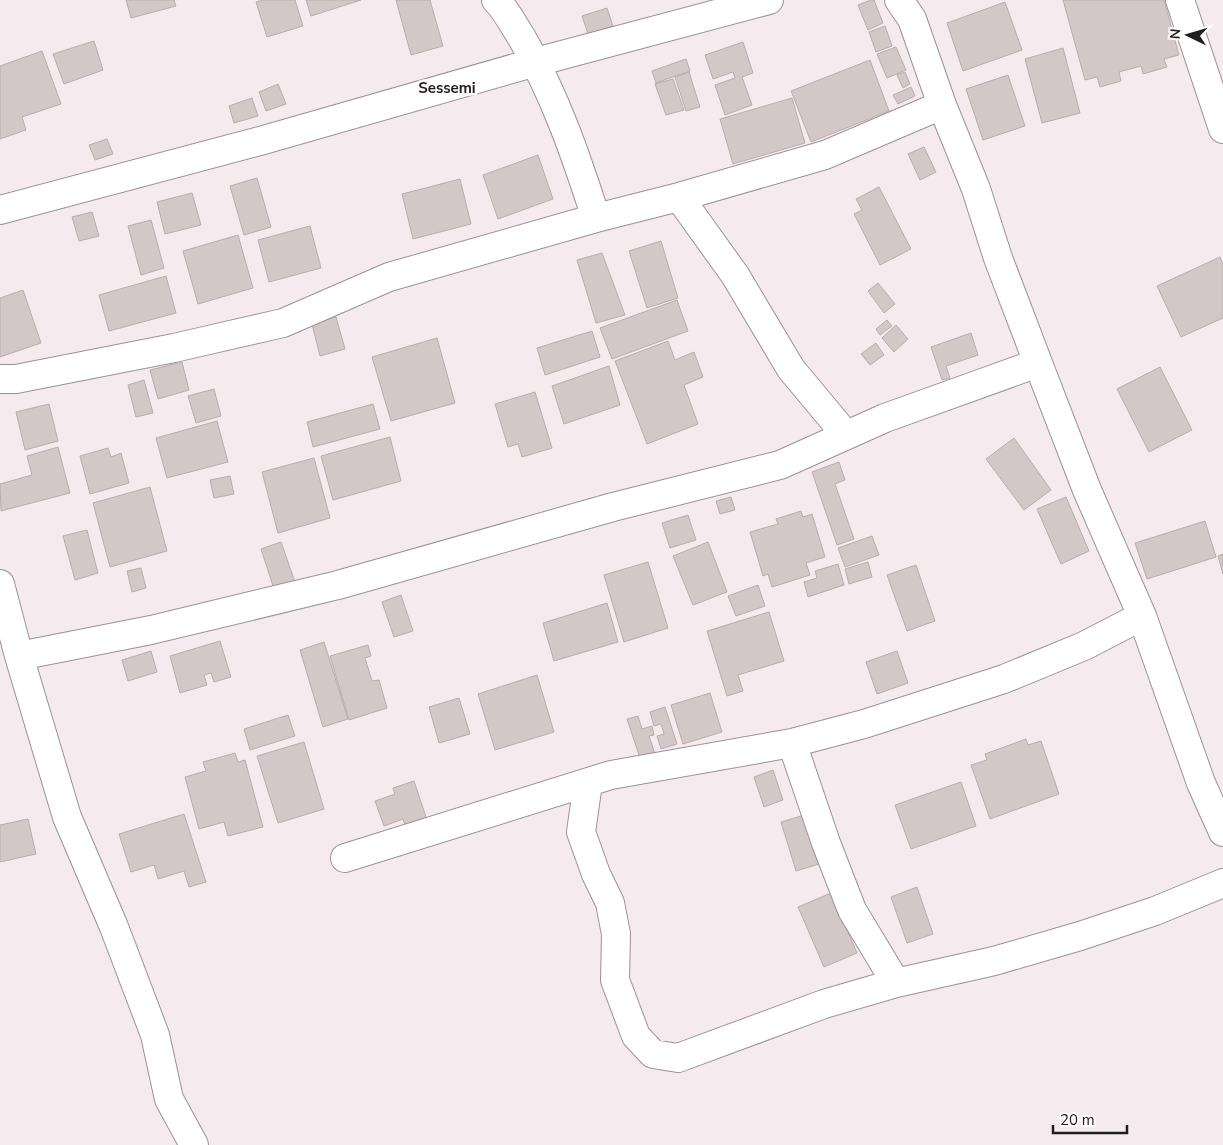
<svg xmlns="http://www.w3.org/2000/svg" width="1223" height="1145" font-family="'Nunito Sans',sans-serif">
  <rect width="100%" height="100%" fill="#f5ebef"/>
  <path fill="#d3c8c8" stroke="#b8adad" d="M126 0H174L176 6 131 18Z
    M263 0H295L303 26 267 37 256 2Z
    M306 0H361L311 16Z
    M396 0H430L443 46 411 55Z
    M871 0H874L883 23 868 30 858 5Z
    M1063 0H1164L1179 55 1164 59 1167 67 1143 74 1141 66 1119 72 1121 81 1100 87 1097 77 1085 80Z
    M1005 2 1022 50 963 71 947 23Z
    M607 8 613 26 588 34 582 16Z
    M885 26 892 46 876 52 869 32Z
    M94 41 103 70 64 84 53 54Z
    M743 42 753 73 742 77 752 105 725 115 715 85 735 78 733 72 713 79 705 55Z
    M896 47 906 70 887 78 877 54Z
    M1063 48 1080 113 1042 123 1025 59Z
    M42 51 61 104 22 117 26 130 0 139V66Z
    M686 59 690 71 656 83 652 71Z
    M870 60 889 111 811 142 791 91Z
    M689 72 700 107 686 111 675 77Z
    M905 72 910 84 903 88 897 75Z
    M1008 75 1025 126 983 140 966 89Z
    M673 79 684 110 666 115 655 84Z
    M278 84 286 104 266 111 259 92Z
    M911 87 915 96 898 104 893 95Z
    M252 98 258 116 234 123 229 106Z
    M792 98 805 143 733 164 720 119Z
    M107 139 113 154 95 160 89 145Z
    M924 147 936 172 920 180 908 154Z
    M538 155 553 199 498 219 483 175Z
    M257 178 271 227 244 235 230 186Z
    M460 179 471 224 413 239 402 194Z
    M879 187 911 249 880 265 854 214 862 210 856 199Z
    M192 193 201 225 165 234 157 202Z
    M92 212 99 236 79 241 72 217Z
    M151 220 164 268 141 275 128 226Z
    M310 226 321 268 269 282 258 240Z
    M238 235 253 288 198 304 183 251Z
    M661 241 678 298 647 308 629 251Z
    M602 253 625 315 596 323 577 260Z
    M1220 257 1223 264V318L1181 337 1157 286Z
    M166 276 176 313 109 331 99 295Z
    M878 283 895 304 884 313 868 291Z
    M23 290 41 343 0 357V298Z
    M677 300 688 331 612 359 600 328Z
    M336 317 345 349 320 356 312 324Z
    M887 320 892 326 880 335 876 329Z
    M896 325 908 339 894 352 882 338Z
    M592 331 600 357 545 375 537 348Z
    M971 333 978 355 946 366 950 378 942 380 931 347Z
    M437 338 455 403 391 421 372 357Z
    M668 341 675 360 694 352 703 377 684 385 698 424 647 444 615 361Z
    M876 343 884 355 870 365 861 354Z
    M182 362 189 390 158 399 150 370Z
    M609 366 620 405 564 424 552 386Z
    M1160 367 1192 430 1149 452 1117 389Z
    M144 380 153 413 136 417 128 385Z
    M214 389 221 416 196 423 188 396Z
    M535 392 552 448 522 457 518 444 508 447 495 404Z
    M49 404 58 441 25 450 16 412Z
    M373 404 380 429 313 447 307 422Z
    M217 421 228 462 167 478 156 438Z
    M390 437 401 481 333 500 321 456Z
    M1014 438 1051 490 1024 510 986 459Z
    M58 447 70 493 1 511 0 484 32 475 27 456Z
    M108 448 111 457 121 453 129 483 90 494 80 456Z
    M314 458 330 518 278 533 262 472Z
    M839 462 845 480 835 484 854 539 837 545 812 472Z
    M230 476 234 494 214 498 210 480Z
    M150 487 167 551 110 567 93 503Z
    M731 497 735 510 720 514 716 501Z
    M1066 497 1089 551 1061 564 1037 509Z
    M801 511 803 517 812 514 825 557 806 563 810 575 772 587 768 574 763 576 750 532 778 524 776 519Z
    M688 515 696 540 670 548 662 523Z
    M1205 521 1216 557 1147 579 1135 543Z
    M87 530 98 573 75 580 63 536Z
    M872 536 879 555 845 567 838 548Z
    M281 542 295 582 274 589 261 549Z
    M708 542 727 592 693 605 673 556Z
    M1223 554V574L1218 556Z
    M648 562 668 628 624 642 604 575Z
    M868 562 872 577 849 584 845 569Z
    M838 564 844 585 808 597 804 582 817 578 815 571Z
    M916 565 935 621 907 631 887 575Z
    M141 568 146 588 132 592 127 571Z
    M758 585 765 606 736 616 728 596Z
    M401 595 413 631 394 637 382 602Z
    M607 603 618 642 554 661 543 623Z
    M769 612 784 661 738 675 743 691 727 696 707 631Z
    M220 641 231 677 214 682 211 673 204 675 207 685 180 693 170 656Z
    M324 642 348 719 323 727 300 650Z
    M368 645 371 656 365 658 372 681 379 680 387 708 349 720 330 656Z
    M151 651 157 672 128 681 122 660Z
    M897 651 908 683 877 694 866 662Z
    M537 675 554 732 495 750 478 694Z
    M710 693 722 732 683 744 671 705Z
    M459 698 470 734 439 743 429 707Z
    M665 707 677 744 661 749 657 736 664 734 661 724 654 726 650 712Z
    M288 715 295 736 250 750 244 729Z
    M638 716 642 729 652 726 654 735 649 736 655 754 640 758 627 719Z
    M1026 739 1028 745 1041 741 1059 794 990 819 971 765 987 760 985 754Z
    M304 742 324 809 278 823 257 756Z
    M235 753 238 762 245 760 263 827 228 836 224 822 199 829 185 777 206 771 203 762Z
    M773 770 783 800 764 807 754 777Z
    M414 781 427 820 406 828 403 819 384 826 375 801 395 794 393 788Z
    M961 782 976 826 911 849 895 805Z
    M811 813 826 862 796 871 781 822Z
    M184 814 206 882 189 887 184 871 158 879 154 865 131 872 119 834Z
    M28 819 36 854 0 862V825Z
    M917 887 933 934 907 943 891 897Z
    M831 893 857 953 824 967 798 907Z"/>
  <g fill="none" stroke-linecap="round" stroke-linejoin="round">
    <defs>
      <path id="minor" d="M496 0C507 11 514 26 522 38 555 95 576 156 596 218
        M899 0 912 19 942 105 976 189 998 258 1038 363 1087 490 1142 616 1201 783 1223 832
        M1180 0 1223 129
        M679 197 735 275 791 369 846 435
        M0 210 260 141 536 62 769 0
        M0 379H16L174 348 283 323 389 277 596 218 679 197 825 155 942 105
        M0 584 19 656 67 817 114 927 155 1035 169 1099 194 1145
        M19 656 151 630 338 585 613 507 780 465 885 418 1038 363
        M792 743 826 843 852 910 896 983
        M588 783 581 832 596 874 610 903 616 934 615 980 636 1036 653 1054 678 1058 824 1004 896 983 994 961 1080 936 1155 911 1223 883
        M345 858 611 775 792 743 864 724 1004 679 1084 646 1142 616"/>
    </defs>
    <use href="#minor" stroke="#9b9196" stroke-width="30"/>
    <use href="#minor" stroke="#fff" stroke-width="28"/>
  </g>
  <g text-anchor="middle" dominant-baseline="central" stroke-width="5" stroke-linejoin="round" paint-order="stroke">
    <g font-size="15" font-weight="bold" fill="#201d1e" stroke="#fefafc">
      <text x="447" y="88">Sessemi</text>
    </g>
  </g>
  <g transform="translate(1188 35) rotate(275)" stroke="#fefafc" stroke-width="4" paint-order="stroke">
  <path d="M0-4L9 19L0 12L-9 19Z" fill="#201d1e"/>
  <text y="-8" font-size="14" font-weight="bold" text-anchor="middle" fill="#201d1e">N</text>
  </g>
  <path d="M1053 1125v8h74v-8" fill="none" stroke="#201d1e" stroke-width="2.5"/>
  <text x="1060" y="1125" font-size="15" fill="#201d1e" stroke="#fefafc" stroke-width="4" paint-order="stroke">20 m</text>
</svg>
